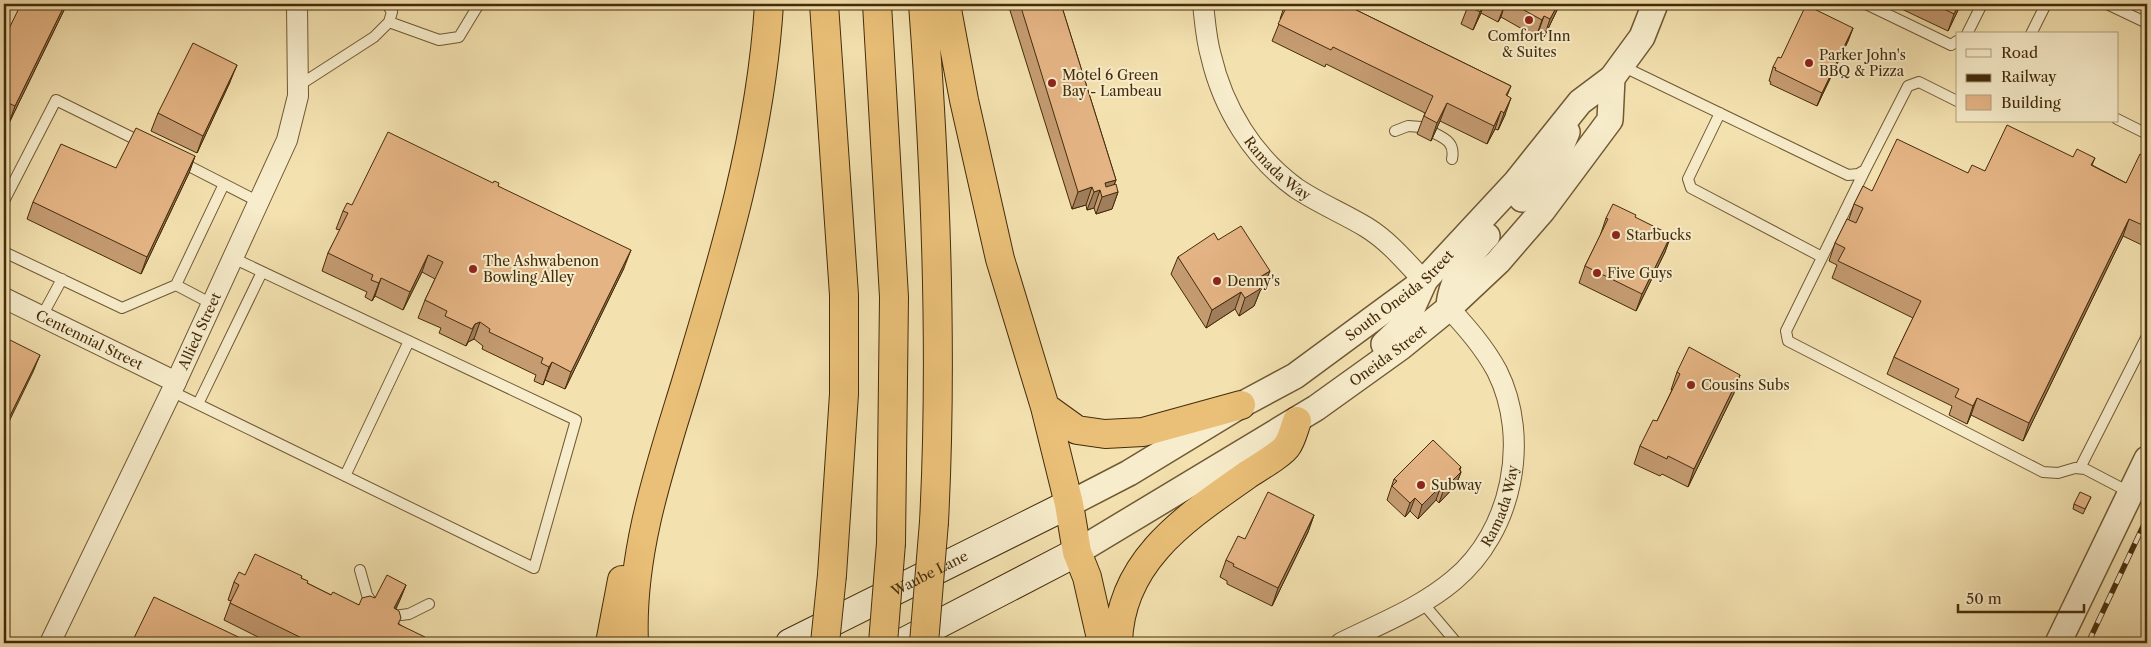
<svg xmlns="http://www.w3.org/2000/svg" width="2151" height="647" font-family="'Libre Caslon Text',serif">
  <rect width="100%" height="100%" fill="#f3e1af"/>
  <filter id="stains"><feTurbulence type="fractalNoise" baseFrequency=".004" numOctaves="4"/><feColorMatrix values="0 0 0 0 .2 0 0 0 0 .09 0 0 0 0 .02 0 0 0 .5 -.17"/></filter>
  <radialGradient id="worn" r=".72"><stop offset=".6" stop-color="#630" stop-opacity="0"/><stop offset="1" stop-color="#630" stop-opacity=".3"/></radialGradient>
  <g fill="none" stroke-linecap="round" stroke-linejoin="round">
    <defs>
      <path id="service" d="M1866 4 1951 45 1957 41
        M2107 4 2147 23
        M389 22 439 40 459 37 479 4
        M1967 34 1982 4
        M2031 34 2046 4
        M1622 66 1848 175 1858 174 1865 170 1908 86 1919 82 1957 101
        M298 86 374 37 389 22 392 12 387 4
        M1720 113 1688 179 1691 188 1822 257
        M2117 119 2147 134
        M1395 131 1408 126 1421 127
        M1434 133C1447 139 1455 144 1452 159
        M181 162 259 202
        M1865 170 1786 331 1788 341 2043 472 2058 473 2075 468 2085 469 2131 493
        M4 201 56 100 143 143
        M4 252 122 308 176 285 212 304
        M176 285 224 184
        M42 316 62 279
        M171 391 534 568 576 420 233 258
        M198 404 262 272
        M2080 468 2147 336
        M345 476 409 341
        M360 570 367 595 374 606
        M1422 602 1455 641 1460 643
        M393 616 409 614 429 604"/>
      <g id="minor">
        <path id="s1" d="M1203 4C1205 21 1206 39 1211 56 1223 108 1253 157 1296 188 1318 203 1343 213 1366 227 1389 241 1406 262 1424 281"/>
        <path id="s2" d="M4 298 176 382"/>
        <path id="s3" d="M50 643 176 382 287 140 298 96 297 4"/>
        <path id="s4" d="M1341 643C1379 624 1421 608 1454 580 1512 532 1531 439 1497 371 1484 347 1467 328 1449 308"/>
      </g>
      <g id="tertiary">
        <path d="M1522 199 1553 166 1567 132"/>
        <path d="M1449 306C1451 279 1469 255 1487 236"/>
        <path d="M1384 344 1405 324 1424 282"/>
        <path id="s5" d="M1069 504 1129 473 1241 405 1295 376 1424 281 1516 182 1580 102 1612 78 1642 37 1655 4"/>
        <path id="s6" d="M1077 552 1316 408 1401 347 1449 308 1498 262 1543 210 1610 120 1612 78"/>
        <path d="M2058 643 2147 459"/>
      </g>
      <g id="secondary">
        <path id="s7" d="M790 643 1069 504"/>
        <path d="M902 643 1077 552"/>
      </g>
      <path id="motorway" d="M824 4 844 295V394L832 575
        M877 4 894 297 891 543
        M923 4C936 176 943 349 934 522
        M946 4 964 100 1000 259 1045 407 1069 504 1077 552 1087 577 1102 643
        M1045 407 1077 430 1105 434 1143 432 1241 405
        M610 643 622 580
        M634 643C630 553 660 467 686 382 724 257 761 135 769 4
        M1118 643C1120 560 1186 518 1247 475 1256 469 1283 453 1287 446 1292 439 1294 429 1297 421"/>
    </defs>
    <use href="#service" stroke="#705934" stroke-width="12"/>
    <use href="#minor" stroke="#705934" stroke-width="22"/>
    <use href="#tertiary" stroke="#705934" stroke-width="28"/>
    <use href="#secondary" stroke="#442c0b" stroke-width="30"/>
    <use href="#motorway" stroke="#442c0b" stroke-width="30"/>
    <use href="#service" stroke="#f7eccb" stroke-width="10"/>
    <use href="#minor" stroke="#f7eccb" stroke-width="20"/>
    <use href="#tertiary" stroke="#f7eccb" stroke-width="25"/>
    <use href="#secondary" stroke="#f7eccb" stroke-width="28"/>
    <use href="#motorway" stroke="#eac078" stroke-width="28"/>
    <defs>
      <path id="rail" d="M2088 643 2147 518"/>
    </defs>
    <use href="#rail" stroke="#442c0b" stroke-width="5.5"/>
    <use href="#rail" stroke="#f7eccb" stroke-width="4" stroke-dasharray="11" stroke-linecap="butt"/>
    <defs>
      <path id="motorway-bridge" d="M825 643 832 575
        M883 643 891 543
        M924 643 934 522"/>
    </defs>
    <use href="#motorway-bridge" stroke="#442c0b" stroke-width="30" stroke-linecap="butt"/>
    <use href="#motorway-bridge" stroke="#eac078" stroke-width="28"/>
  </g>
  <path fill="#c59b72" stroke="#442c0b" d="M67 4 9 123 4 121V39Z
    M1008 4H1061L1116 180 1114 185 1118 192 1112 209 1096 214 1094 208 1087 210 1086 205 1072 209Z
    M1285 4H1344L1511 86 1507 96 1505 115 1498 130 1495 129 1487 144 1440 121 1431 141 1417 134 1425 113 1326 64 1325 67 1272 41 1281 19H1280Z
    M1463 4H1560L1544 37 1538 33 1536 37 1501 17 1498 22 1481 13 1473 30 1461 24 1468 6Z
    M1891 4H1961L1948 31Z
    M1853 28 1848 41 1817 106 1770 84 1771 82 1769 81 1773 67 1781 58Z
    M230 82 197 153 151 131 158 113Z
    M195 156 189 173 141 274 27 219 33 202 116 168Z
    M2095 158 2092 165 2126 183 2147 158V235L2142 245 2123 236 2023 441 1971 415 1967 424 1949 415 1952 406 1887 374 1894 357 1913 318 1832 278 1837 265 1829 261 1835 243 1849 219 1854 204 1872 191 1968 173Z
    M498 186 624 268 565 389 545 380 543 385 534 381 536 375 482 349 483 346 474 339 468 342 466 346 439 333 441 328 418 318 425 300 435 279 422 272 403 310 375 296 372 301 365 297 367 292 322 271 328 253 340 230 336 229 343 211 352 205Z
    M1606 218H1635L1671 235 1665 252 1636 311 1579 283 1585 266 1600 236Z
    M1218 240 1263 288 1260 291 1254 306 1239 316 1235 309 1206 328 1171 274 1178 257Z
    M1677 372 1734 393 1688 487 1662 474 1660 476 1634 464 1640 446 1657 421 1672 390H1671Z
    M1460 470 1461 472 1456 485 1439 503 1436 500 1418 519 1410 511 1405 517 1387 500 1394 479Z
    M2091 497 2083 514 2073 509 2074 504Z
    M1314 515 1308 532 1272 606 1227 584V581L1220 577 1226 560 1245 539Z
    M245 575 302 578 307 583 331 595 359 605 406 585 399 602 396 609 399 624 424 641 429 643H270L224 620 231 601 228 600 234 582Z
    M133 640 251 643H132Z"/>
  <path fill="#a07e5c" stroke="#442c0b" d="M65 4H67L9 123 15 106Z
    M1484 4 1481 13 1473 30 1480 12Z
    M1505 4 1501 17 1498 22Z
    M1558 4H1560L1558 8 1544 37 1550 19Z
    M1959 4H1961L1948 31 1954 14Z
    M1544 16 1538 33 1536 37 1542 20Z
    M1853 28 1848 41 1817 106 1822 93Z
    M237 65 230 82 197 153 203 136Z
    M1511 98 1505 115 1498 130 1504 113Z
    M1447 103 1440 121 1431 141 1437 123Z
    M1501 111 1495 129 1487 144 1494 126Z
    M195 156 189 173 141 274 147 257Z
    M1116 180 1110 194 1118 192 1112 209 1096 214 1102 197 1105 183Z
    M1092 187 1086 205 1072 209 1078 192Z
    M1100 190 1094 208 1087 210 1094 192Z
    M2129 219 2123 236 2023 441 2029 423Z
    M2147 232V235L2142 245Z
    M1671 235 1665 252 1636 311 1642 294Z
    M631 250 624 268 565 389 571 372Z
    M428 255 422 272 403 310 410 292Z
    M1270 271 1263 288 1260 291 1254 306 1239 316 1245 298 1255 280Z
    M381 278 375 296 372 301 379 283Z
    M1241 292 1235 309 1206 328 1212 310Z
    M480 322 474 339 468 342 466 346 475 324Z
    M40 355 33 372 4 432V428Z
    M552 362 545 380 543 385 549 367Z
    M1740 375 1734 393 1688 487 1694 469Z
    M1977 398 1971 415 1967 424 1973 406Z
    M1461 467 1458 475 1461 472 1456 485 1439 503 1444 489Z
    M1441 486 1436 500 1418 519 1422 505Z
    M1415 498 1410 511 1405 517 1410 503Z
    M1314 515 1308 532 1272 606 1278 588Z
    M406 585 399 602 387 625 394 608Z"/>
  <path fill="#e5b484" stroke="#442c0b" d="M21 4H65L15 106 4 101V39Z
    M1020 4H1061L1116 180 1105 183 1106 187 1116 184 1118 192 1102 197 1100 190 1094 192 1092 187 1078 192Z
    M1288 4H1344L1511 86 1506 95 1511 98 1504 113 1501 111 1494 126 1447 103 1437 123 1424 116 1433 96 1333 47 1331 50 1278 24Z
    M1469 4H1484L1480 12 1468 6Z
    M1513 4H1558L1550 19 1544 16 1542 20Z
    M1934 4H1959L1954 14Z
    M1806 5 1853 28 1822 93 1775 70 1776 68 1773 67 1778 57 1781 58Z
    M193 43 237 65 203 136 158 113Z
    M2007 125 2073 157 2077 149 2095 158 2091 165 2126 183 2140 154 2147 158V227L2129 219 2029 423 1977 398 1973 406 1955 397 1959 389 1894 357 1921 301 1838 261 1845 248 1835 243 1847 219 1856 223 1863 208 1854 204 1863 186 1872 191 1897 139 1968 173 1972 165 1985 171Z
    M136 128 195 156 147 257 33 202 61 144 116 168Z
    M388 132 493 183 494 181 499 183 498 186 631 250 571 372 552 362 549 367 541 363 543 358 489 332 490 329 480 322 475 324 472 329 445 316 447 311 425 300 443 262 428 255 410 292 381 278 379 283 371 280 373 275 328 253 348 213 343 211 347 203 352 205Z
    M1613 204 1636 215 1635 217 1671 235 1642 294 1585 266 1608 219 1606 218Z
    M1241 226 1270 271 1255 280 1260 289 1245 298 1241 292 1212 310 1178 257 1214 233 1218 240Z
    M4 337 40 355 4 428Z
    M1689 347 1740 375 1694 469 1668 456 1667 459 1640 446 1653 420 1657 421 1680 374 1677 372Z
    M1433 440 1461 467 1459 469 1461 472 1444 489 1441 486 1422 505 1415 498 1410 503 1392 486 1397 481 1394 479Z
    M4 454 6 455 4 461Z
    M1268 492 1314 515 1278 588 1233 566 1234 564 1226 560 1238 536 1245 539Z
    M2080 492 2091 497 2085 509 2074 504Z
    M255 554 302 576 301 578 308 581 307 583 331 595 333 592 359 605 362 598 370 596 375 598 387 575 406 585 394 608 399 611 401 618 398 624 425 637 423 641 429 643H312L230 603 239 585 234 582 239 572 245 575Z
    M154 597 251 643H141L133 640Z"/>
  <g fill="#8f2418" stroke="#f7eccb" stroke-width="2">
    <circle cx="1529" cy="20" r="5"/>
    <circle cx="1809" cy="63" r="5"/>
    <circle cx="1052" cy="83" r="5"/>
    <circle cx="1616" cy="235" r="5"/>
    <circle cx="473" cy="269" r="5"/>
    <circle cx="1597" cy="273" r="5"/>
    <circle cx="1217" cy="281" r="5"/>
    <circle cx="1691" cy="385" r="5"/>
    <circle cx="1421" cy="485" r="5"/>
  </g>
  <g text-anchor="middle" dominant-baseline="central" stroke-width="4" stroke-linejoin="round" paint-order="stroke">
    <g font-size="14" fill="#442c0b" stroke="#f7eccb" text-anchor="start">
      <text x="1529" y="36" text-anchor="middle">Comfort Inn<tspan x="1529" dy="16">&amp; Suites</tspan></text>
      <text x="1819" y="55">Parker John's<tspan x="1819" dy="16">BBQ &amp; Pizza</tspan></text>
      <text x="1062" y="75">Motel 6 Green<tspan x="1062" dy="16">Bay - Lambeau</tspan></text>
      <text x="1626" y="235">Starbucks</text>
      <text x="483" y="261">The Ashwabenon<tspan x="483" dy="16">Bowling Alley</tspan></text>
      <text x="1607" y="273">Five Guys</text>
      <text x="1227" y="281">Denny's</text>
      <text x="1701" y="385">Cousins Subs</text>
      <text x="1431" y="485">Subway</text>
    </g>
    <g font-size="14" fill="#442c0b" stroke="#f7eccb">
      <text stroke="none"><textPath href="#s1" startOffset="186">Ramada Way</textPath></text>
      <text stroke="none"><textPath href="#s5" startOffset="392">South Oneida Street</textPath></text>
      <text stroke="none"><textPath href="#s3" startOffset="346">Allied Street</textPath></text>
      <text stroke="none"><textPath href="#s2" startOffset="95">Centennial Street</textPath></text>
      <text stroke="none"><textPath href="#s6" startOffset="368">Oneida Street</textPath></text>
      <text stroke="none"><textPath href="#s4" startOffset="219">Ramada Way</textPath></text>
      <text stroke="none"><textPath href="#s7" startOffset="156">Waube Lane</textPath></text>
    </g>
  </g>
  <rect width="2151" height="647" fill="none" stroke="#f3e1af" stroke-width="20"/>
  <rect x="5" y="5" width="2141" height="637" fill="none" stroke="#442c0b" stroke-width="2.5"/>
  <rect x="10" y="10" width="2131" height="627" fill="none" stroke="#442c0b"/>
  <rect x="1956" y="32" width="162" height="90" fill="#f7eccb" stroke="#af9f7e"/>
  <rect x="1966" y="49" width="25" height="8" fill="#f7eccb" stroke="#af9f7e"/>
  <text x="2001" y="58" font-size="15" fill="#442c0b">Road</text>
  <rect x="1966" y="74" width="25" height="8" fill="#442c0b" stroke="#af9f7e"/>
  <text x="2001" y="82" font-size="15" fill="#442c0b">Railway</text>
  <rect x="1966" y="95" width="25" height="15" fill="#e5b484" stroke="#af9f7e"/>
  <text x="2001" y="108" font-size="15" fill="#442c0b">Building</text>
  <path d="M1958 604v8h126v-8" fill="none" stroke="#442c0b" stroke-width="2.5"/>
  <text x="1966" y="604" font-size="15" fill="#442c0b" stroke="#f7eccb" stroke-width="4" paint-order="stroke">50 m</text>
  <rect width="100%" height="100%" filter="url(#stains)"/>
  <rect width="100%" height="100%" fill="url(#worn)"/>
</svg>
